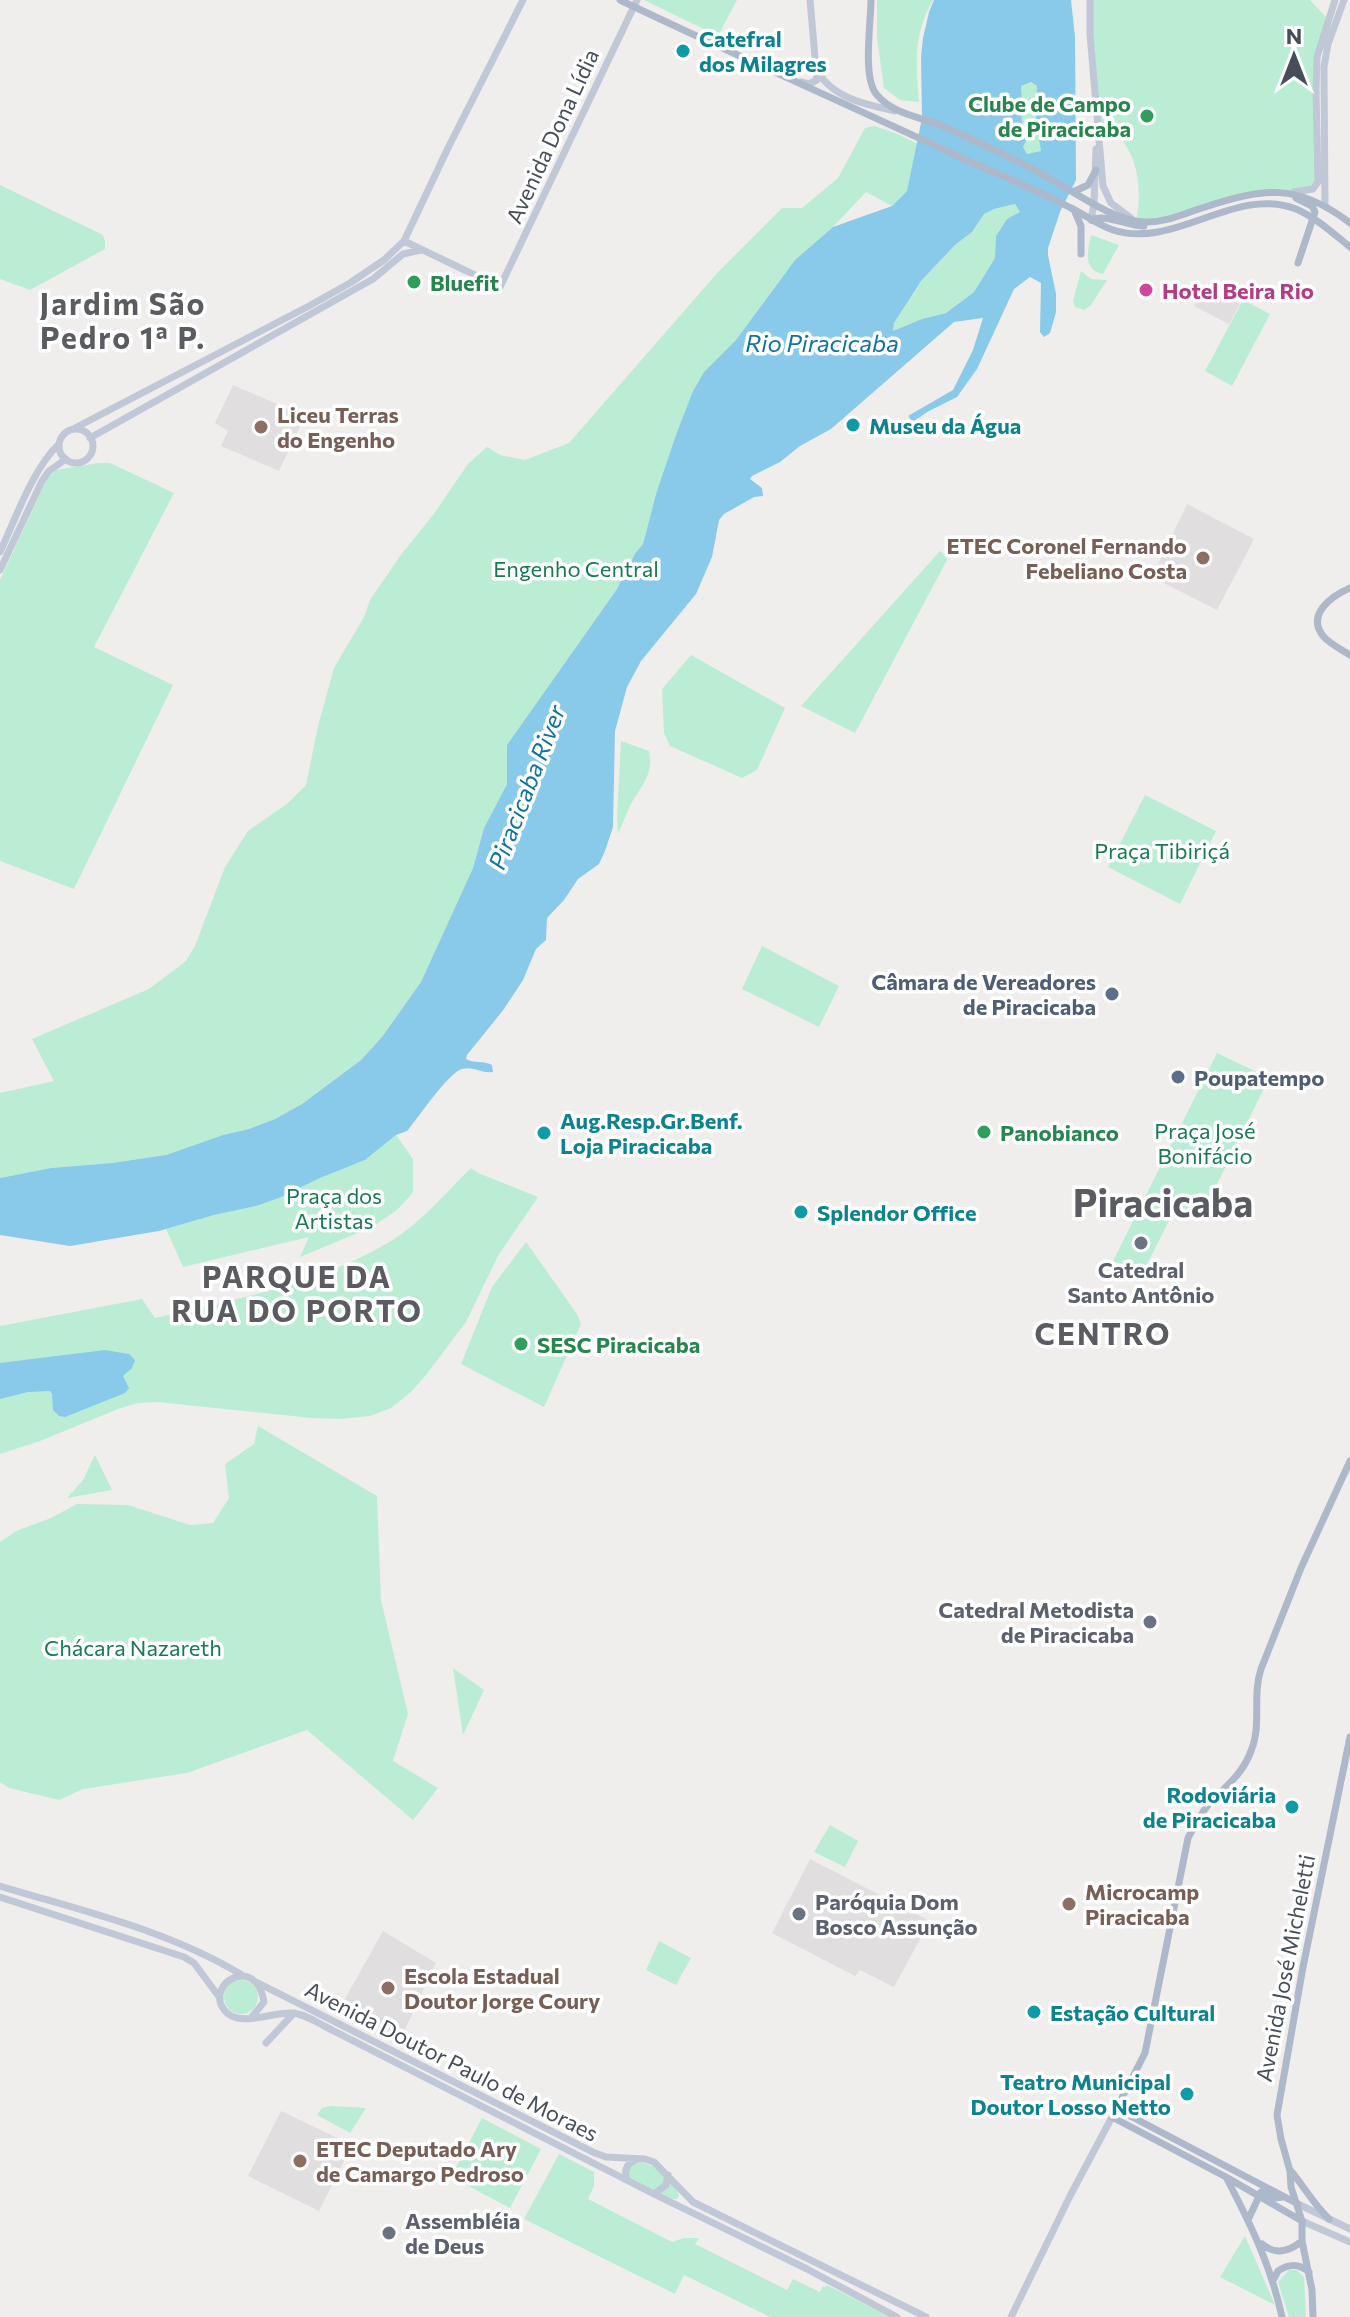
<svg xmlns="http://www.w3.org/2000/svg" width="1350" height="2317" font-family="Commissioner,sans-serif">
  <rect width="100%" height="100%" fill="#f0eded"/>
  <path fill="#e1dedf" d="M1204 286 1240 304 1229 324 1194 306Z
    M233 385 305 416 279 471 221 446 228 431 215 423Z
    M1187 504 1254 539 1217 610 1152 577Z
    M810 1859 930 1921 894 1987 860 1970 855 1976 772 1933Z
    M383 1931 436 1963 400 2040 393 2042 337 2013Z
    M281 2111 352 2145 319 2211 248 2176Z"/>
  <path fill="#bbedd5" d="M644 0H737L718 36Z
    M877 0H933C913 35 916 63 919 102L900 100 884 88 877 38Z
    M1090 0H1310L1328 19 1317 57 1318 182 1313 189 1266 193 1169 219 1136 221C1143 188 1138 149 1109 127L1097 129Z
    M1031 82 1037 86 1038 130 1042 142V151L1027 154 1023 147 1026 141C1019 123 1023 105 1021 86Z
    M874 126 895 133 918 144 907 191 892 206 866 192 833 227 795 260 736 340 704 372 693 391 656 494 643 544 617 589 507 745V784L484 828 473 868 421 982 382 1037 361 1060 302 1104 275 1119 249 1129 223 1135 166 1155 112 1163 51 1168 0 1178V1093L54 1081 32 1039 149 989 186 961 195 946 225 867 248 831 288 803 306 785 318 726 334 668 364 617 370 600 400 556 433 515 468 464 487 447 500 455 525 460 569 443 719 271 782 208H802L838 178 865 128Z
    M0 185 103 235 105 241V249L30 290 0 279Z
    M1015 204 1020 212 1007 219 996 236 995 258 974 292 946 313 922 319 892 332 894 323 921 281 955 245 972 232 984 214 994 209Z
    M1091 235 1119 245 1103 274C1082 269 1088 252 1091 235Z
    M1081 271 1091 279 1107 280 1091 305 1084 310 1075 307 1073 301Z
    M1243 300 1270 314 1232 386 1205 371Z
    M98 463H110L174 493 94 647 173 685 74 889 0 861V580L47 479 56 470Z
    M940 551 948 558 855 733 801 706Z
    M691 655 785 708 757 770 742 778 670 746 664 733 662 689Z
    M621 741 649 751C654 775 642 784 631 804 626 814 622 825 618 834L617 816Z
    M1145 795 1216 831 1180 904 1108 867Z
    M762 946 839 986 819 1027 742 989Z
    M1217 1053 1269 1078 1201 1217 1181 1207H1176L1141 1276 1113 1261Z
    M396 1135 413 1159V1192L410 1196 397 1210 372 1227 300 1257 309 1237 183 1267 166 1229 214 1215 256 1206 279 1198 320 1178 365 1160Z
    M471 1168 478 1173 538 1197 498 1256 466 1322 426 1375 411 1392 391 1408 370 1416 340 1419 312 1418 157 1402 138 1403 118 1409 40 1441 0 1454V1326L142 1299 155 1318C236 1299 322 1284 394 1239 424 1220 446 1192 471 1168Z
    M526 1242 577 1314 581 1324 544 1407 461 1364 492 1287Z
    M258 1426 377 1496 381 1600 408 1714 393 1761 438 1788 413 1820 307 1730 187 1773 83 1789 59 1800 9 1788 0 1782V1542L16 1531 51 1518 77 1504 128 1505 190 1525 213 1523 229 1498 225 1464 254 1444Z
    M95 1455 112 1490 67 1498 83 1480Z
    M453 1668 484 1690 463 1735Z
    M830 1825 858 1841 845 1867 814 1852Z
    M659 1941 691 1958 676 1985 646 1970Z
    M224 1997a17 17 0 1 1 34 0a17 17 0 1 1-34 0Z
    M331 2106 366 2108 350 2133 317 2115 322 2108Z
    M482 2118 541 2149 510 2208 451 2177Z
    M559 2154 594 2172V2186L588 2199 672 2242 684 2238H699L695 2244 787 2290 793 2279 820 2292 823 2286 826 2287 827 2285 890 2317H770L684 2275 675 2294 524 2219Z
    M635 2162C655 2162 673 2177 679 2196L677 2199H669L631 2179 628 2174V2167Z
    M1245 2236 1275 2305 1220 2277Z
    M1289 2270H1297L1304 2277 1306 2317H1289L1278 2282Z"/>
  <path fill="#89c9e9" fill-rule="evenodd" d="M934 0H1071L1075 37 1076 180 1060 212 1048 248V255L1056 294V312L1050 333 1044 337 1040 332 1041 283 1030 277 1014 289 977 369 957 397 927 412 913 422 908 416 953 390 973 350 983 318 954 322 831 429 800 446 780 462 752 476 750 479 762 488 763 496 754 497 724 514 719 520 712 557 696 594 641 661 627 687 615 731 613 827 605 851 599 864 578 879 564 900 547 918 546 940 536 949 523 980 504 1009 467 1055 466 1059C474 1064 483 1060 492 1065L493 1072C482 1074 474 1066 462 1069 449 1072 418 1118 407 1131L396 1135 365 1160 320 1178 279 1198 256 1206 214 1215 159 1231 70 1246 0 1235V1178L51 1168 112 1163 166 1155 223 1135 249 1129 275 1119 302 1104 361 1060 382 1037 421 982 473 868 484 828 507 784V745L617 589 635 554 643 544 656 494 676 435 693 391 704 372 736 340 795 260 833 227 892 206 907 191 922 118 921 57 923 38 929 12ZM1031 82 1037 86 1036 119 1041 151 1027 154 1023 147 1026 141C1019 123 1023 105 1021 86ZM1015 204 1020 212 1007 219 996 236 995 258 974 292 946 313 922 319 893 331 894 323 921 281 955 245 972 232 984 214 994 209Z
    M105 1350 129 1354 135 1360 132 1368 123 1376 129 1388 125 1393 65 1417 59 1416 53 1410 52 1394 50 1391 28 1392 0 1399V1363Z"/>
  <g fill="none" stroke-linecap="round" stroke-linejoin="round">
    <path stroke="#c0c7d6" stroke-width="7" d="M1090 0V34L1103 186 1111 203 1131 218
      M818 72C833 98 867 105 895 111
      M801 82 809 84 817 80 810 0
      M1294 192 1313 189 1318 182 1316 91 1317 57 1335 0
      M1325 205 1324 67 1328 44 1344 0
      M1091 220 1094 204 1096 149
      M404 241 500 287 637 0
      M73 429 309 306 350 283 384 260 404 241 448 148 523 0
      M59 446a17 17 0 1 1 34 0a17 17 0 1 1-34 0Z
      M90 438 373 279 403 254 421 250
      M0 552C15 520 33 468 59 444
      M0 570 42 481 49 471 66 459
      M0 1886C82 1911 168 1930 242 1975
      M0 1897 184 1957 194 1963 220 1998
      M258 1983 595 2153 606 2157 645 2159 654 2162 693 2202 926 2317
      M251 2018 264 2002C256 1952 203 1985 225 2011 240 2028 272 2012 291 2013 303 2013 316 2022 326 2027L654 2194 807 2269 897 2317
      M266 2043 294 2013
      M627 2180C624 2171 626 2164 635 2160
      M654 2194 666 2185 668 2175
      M1298 2204 1350 2229
      M1302 2221 1350 2242
      M1011 2317 1070 2196 1112 2117"/>
    <path stroke="#adb8cb" stroke-width="7" d="M620 0C735 55 851 106 966 160 1001 175 1037 190 1071 208 1085 215 1098 225 1113 230 1174 250 1236 185 1296 209 1315 217 1334 234 1350 247
      M871 0C871 22 862 79 877 95 895 116 924 117 947 128 980 143 1014 158 1045 176 1074 191 1111 220 1144 222 1165 223 1183 214 1202 208 1263 188 1297 182 1350 223
      M1073 192 1088 185 1096 170
      M1296 198 1312 206 1315 212 1298 263
      M1075 212 1081 226V254
      M1091 220C1105 213 1127 226 1144 226
      M1350 588C1332 596 1306 614 1323 636 1330 644 1342 650 1350 655
      M1117 2109 1298 2204
      M1291 2171C1305 2188 1313 2203 1329 2219
      M1227 2179C1251 2225 1271 2266 1282 2317
      M1248 2220 1261 2192 1275 2198 1283 2197
      M1302 2221 1226 2177 1112 2117 1145 2053 1188 1838C1194 1827 1200 1815 1208 1805 1224 1788 1243 1774 1251 1751 1262 1725 1252 1696 1261 1669L1301 1568 1350 1461
      M1262 2244C1275 2255 1289 2252 1302 2241
      M1274 2279 1278 2271C1288 2264 1299 2263 1309 2272
      M1313 2317 1312 2290 1302 2241V2221L1291 2187 1290 2171 1281 2139 1277 2115 1303 1967 1350 1737"/>
  </g>
  <g fill="#0f9aa8" stroke="#fff" stroke-width="3">
    <circle cx="683" cy="51" r="8"/>
    <circle cx="853" cy="425" r="8"/>
    <circle cx="544" cy="1133" r="8"/>
    <circle cx="801" cy="1212" r="8"/>
    <circle cx="1292" cy="1807" r="8"/>
    <circle cx="1034" cy="2012" r="8"/>
    <circle cx="1187" cy="2094" r="8"/>
  </g>
  <g fill="#2e9e5b" stroke="#fff" stroke-width="3">
    <circle cx="1147" cy="116" r="8"/>
    <circle cx="414" cy="282" r="8"/>
    <circle cx="984" cy="1132" r="8"/>
    <circle cx="521" cy="1344" r="8"/>
  </g>
  <circle fill="#d1479c" stroke="#fff" stroke-width="3" cx="1146" cy="290" r="8"/>
  <g fill="#8d6e63" stroke="#fff" stroke-width="3">
    <circle cx="261" cy="427" r="8"/>
    <circle cx="1203" cy="558" r="8"/>
    <circle cx="1069" cy="1904" r="8"/>
    <circle cx="388" cy="1988" r="8"/>
    <circle cx="300" cy="2161" r="8"/>
  </g>
  <g fill="#5c6f8a" stroke="#fff" stroke-width="3">
    <circle cx="1112" cy="994" r="8"/>
    <circle cx="1178" cy="1077" r="8"/>
  </g>
  <g fill="#6b7280" stroke="#fff" stroke-width="3">
    <circle cx="1141" cy="1243" r="8"/>
    <circle cx="1150" cy="1622" r="8"/>
    <circle cx="799" cy="1914" r="8"/>
    <circle cx="389" cy="2233" r="8"/>
  </g>
  <g text-anchor="middle" dominant-baseline="central" stroke-width="7" stroke-linejoin="round" paint-order="stroke">
    <g font-size="22" font-weight="bold" fill="#0d838f" stroke="#fff" text-anchor="start">
      <text x="699" y="38">Catefral<tspan x="699" dy="25">dos Milagres</tspan></text>
      <text x="869" y="425">Museu da Água</text>
      <text x="560" y="1120">Aug.Resp.Gr.Benf.<tspan x="560" dy="25">Loja Piracicaba</tspan></text>
      <text x="817" y="1212">Splendor Office</text>
      <text x="1276" y="1794" text-anchor="end">Rodoviária<tspan x="1276" dy="25">de Piracicaba</tspan></text>
      <text x="1050" y="2012">Estação Cultural</text>
      <text x="1171" y="2081" text-anchor="end">Teatro Municipal<tspan x="1171" dy="25">Doutor Losso Netto</tspan></text>
    </g>
    <g font-size="22" font-weight="bold" fill="#27864d" stroke="#fff" text-anchor="start">
      <text x="1131" y="103" text-anchor="end">Clube de Campo<tspan x="1131" dy="25">de Piracicaba</tspan></text>
      <text x="430" y="282">Bluefit</text>
      <text x="1000" y="1132">Panobianco</text>
      <text x="537" y="1344">SESC Piracicaba</text>
    </g>
    <g font-size="22" fill="#464e5a" stroke="#fff">
      <text transform="translate(552 136) rotate(-65)">Avenida Dona Lídia</text>
      <text transform="translate(1285 1968) rotate(-79)">Avenida José Micheletti</text>
      <text transform="translate(452 2061) rotate(27)">Avenida Doutor Paulo de Moraes</text>
    </g>
    <g font-size="22" font-weight="bold" fill="#b23c85" stroke="#fff" text-anchor="start">
      <text x="1162" y="290">Hotel Beira Rio</text>
    </g>
    <g font-size="22" font-weight="bold" fill="#785e54" stroke="#fff" text-anchor="start">
      <text x="277" y="414">Liceu Terras<tspan x="277" dy="25">do Engenho</tspan></text>
      <text x="1187" y="545" text-anchor="end">ETEC Coronel Fernando<tspan x="1187" dy="25">Febeliano Costa</tspan></text>
      <text x="1085" y="1891">Microcamp<tspan x="1085" dy="25">Piracicaba</tspan></text>
      <text x="404" y="1975">Escola Estadual<tspan x="404" dy="25">Doutor Jorge Coury</tspan></text>
      <text x="316" y="2148">ETEC Deputado Ary<tspan x="316" dy="25">de Camargo Pedroso</tspan></text>
    </g>
    <g font-size="22" fill="#197955" stroke="#fff">
      <text x="576" y="568">Engenho Central</text>
      <text x="1162" y="850">Praça Tibiriçá</text>
      <text x="1205" y="1130">Praça José<tspan x="1205" dy="25">Bonifácio</tspan></text>
      <text x="334" y="1195">Praça dos<tspan x="334" dy="25">Artistas</tspan></text>
      <text x="133" y="1647">Chácara Nazareth</text>
    </g>
    <g font-size="22" font-weight="bold" fill="#4e5e75" stroke="#fff" text-anchor="end">
      <text x="1096" y="981">Câmara de Vereadores<tspan x="1096" dy="25">de Piracicaba</tspan></text>
      <text x="1194" y="1077" text-anchor="start">Poupatempo</text>
    </g>
    <g font-size="22" font-weight="bold" fill="#5b616d" stroke="#fff" text-anchor="start">
      <text x="1141" y="1269" text-anchor="middle">Catedral<tspan x="1141" dy="25">Santo Antônio</tspan></text>
      <text x="1134" y="1609" text-anchor="end">Catedral Metodista<tspan x="1134" dy="25">de Piracicaba</tspan></text>
      <text x="815" y="1901">Paróquia Dom<tspan x="815" dy="25">Bosco Assunção</tspan></text>
      <text x="405" y="2220">Assembléia<tspan x="405" dy="25">de Deus</tspan></text>
    </g>
    <g font-size="24" font-style="italic" fill="#1071a3" stroke="#fff">
      <text x="822" y="342">Rio Piracicaba</text>
      <text transform="translate(526 787) rotate(-69)">Piracicaba River</text>
    </g>
    <g font-size="30" font-weight="bold" letter-spacing="2" fill="#5a5c62" stroke="#fff">
      <text x="123" y="302">Jardim São<tspan x="123" dy="34">Pedro 1ª P.</tspan></text>
      <text x="297" y="1275">PARQUE DA<tspan x="297" dy="34">RUA DO PORTO</tspan></text>
      <text x="1103" y="1332">CENTRO</text>
    </g>
    <g font-size="38" font-weight="bold" fill="#5a5c62" stroke="#fff">
      <text x="1163" y="1201">Piracicaba</text>
    </g>
  </g>
  <g transform="translate(1294 56)" stroke="#ffffff" stroke-width="6" paint-order="stroke">
  <path d="M0-6L14 30L0 20L-14 30Z" fill="#464e5a"/>
  <text y="-12" font-size="22" font-weight="bold" text-anchor="middle" fill="#464e5a">N</text>
  </g>
</svg>
